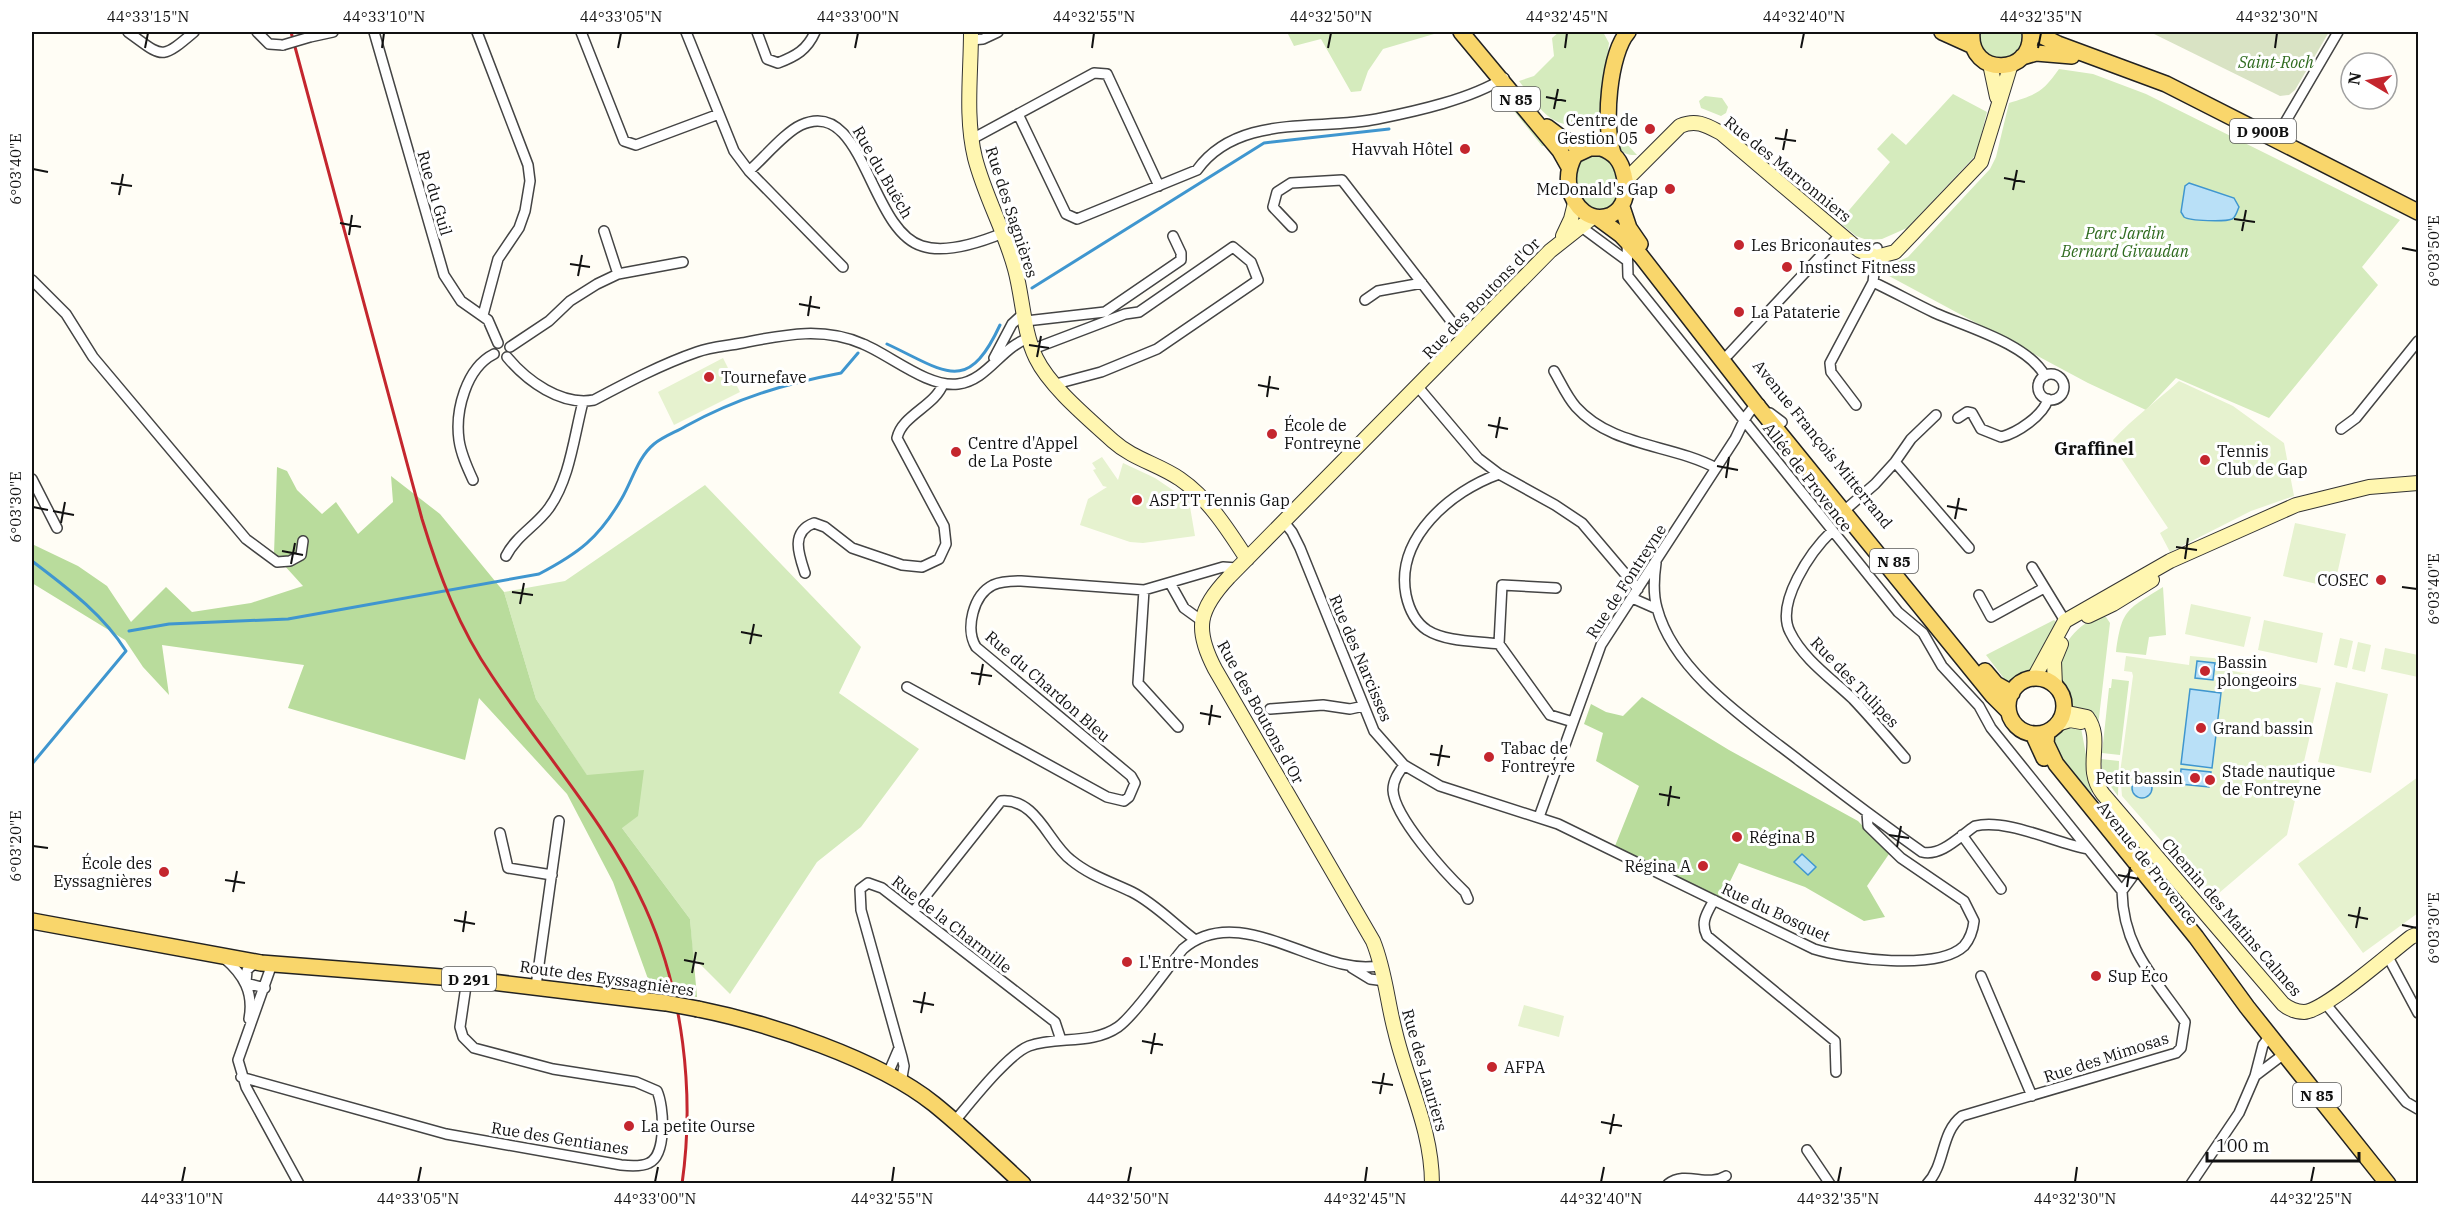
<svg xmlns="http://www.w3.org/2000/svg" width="2450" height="1215" font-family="'IBM Plex Serif',serif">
  <rect width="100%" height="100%" fill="#fffdf5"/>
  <path fill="#d5ebbd" d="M1287 32H1432L1434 34 1383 49 1368 71 1361 91 1351 92 1321 39 1294 46Z
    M1559 32H1603L1609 43 1599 124C1551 130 1546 117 1519 81L1534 76 1554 56 1552 38Z
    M1979 32H2021L2022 44 2011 57 1994 58 1981 47Z
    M2059 69 2093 74 2146 94 2400 220 2362 267 2378 285 2269 418 2176 378 2146 410 2088 383 1889 276 1895 263 1908 257 1990 169 1996 157 2009 103C2036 95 2043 92 2059 69Z
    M1497 90 1504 91 1550 145 1542 146Z
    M1953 94 1987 112 1976 155 1907 228 1882 239 1867 240 1856 236 1839 222 1890 162 1877 149 1892 133 1906 145Z
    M1705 96 1722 98 1728 107 1726 113 1721 116 1701 108 1699 101Z
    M1614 136 1624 141 1637 155C1622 156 1619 149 1614 136Z
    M1597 154C1628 160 1627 220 1589 208 1577 195 1570 179 1580 161Z
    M705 485 861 647 839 693 919 749 861 827 817 862 730 994 693 957 690 919 622 828 536 699 504 592 565 581Z
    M2163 587 2166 635 2149 637 2146 655 2116 652C2122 608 2127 610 2163 587Z
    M2098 616 2106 617 2110 623 2098 726C2089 721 2072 714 2067 706 2047 670 2062 633 2098 616Z
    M2054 620 2058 624 2032 672 2021 676 2009 685 1986 655Z
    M2112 679 2129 681 2120 755 2102 753 2109 688H2111Z
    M2065 724 2081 728 2093 792 2087 795C2076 777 2050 755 2052 731Z
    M2101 759 2119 761 2118 796 2103 776Z"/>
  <path fill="#b9dc9c" d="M277 467 287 471 297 490 322 514 336 502 358 534 393 502 391 476 440 514 504 592 536 699 587 775 644 770 638 816 622 828 690 919 697 997 652 990 613 882 567 794 479 698 465 760 288 708 304 665 162 645 169 695 143 667 125 640 32 583V544L78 566 107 586 131 622 166 587 192 612 251 603 303 586 274 554Z
    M1642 697 1729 750 1858 821 1889 854 1867 886 1885 917 1864 921 1805 887 1739 863 1722 898 1615 846 1639 786 1596 761 1603 733 1584 724 1591 704 1606 712 1623 716Z"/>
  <path fill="#d9e3c4" d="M2150 32H2329L2295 90 2289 95 2280 96Z"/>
  <path fill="#e6f2cf" d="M723 358 740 392 674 425 658 392Z
    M2179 381 2233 406 2284 443 2294 496 2251 511 2170 552 2160 533 2168 528 2117 452 2113 440C2133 418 2157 401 2179 381Z
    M1102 457 1118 480 1123 463 1155 478 1189 501 1195 536 1143 543 1130 542 1080 525 1088 499 1107 487 1103 486 1093 470 1096 469 1092 463Z
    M2295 523 2346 534 2334 588 2283 576Z
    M2191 604 2251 617 2244 647 2185 634Z
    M2264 620 2323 633 2317 663 2258 650Z
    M2340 638 2353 641 2347 668 2334 665Z
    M2358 642 2371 645 2365 672 2352 669Z
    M2385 648 2418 655V677L2381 669Z
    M2126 656 2189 665 2190 656 2224 659 2227 667 2233 671 2321 688 2287 835 2212 899 2122 796 2120 773 2133 676 2132 672 2124 671Z
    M2336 682 2388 694 2371 773 2318 762Z
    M2418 777V913L2363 953 2298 864Z
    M1524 1005 1564 1016 1559 1037 1518 1026Z"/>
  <path fill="#b9e0f7" stroke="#3f96cf" stroke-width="1.5" d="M2189 183 2234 198 2239 207C2237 211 2236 217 2232 219 2225 222 2190 221 2184 217L2181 212 2185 186Z
    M2197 661 2215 663 2213 680 2195 678Z
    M2190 689 2221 693 2212 768 2181 764Z
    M2181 769 2211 772 2209 787 2180 784Z
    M2132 788a10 10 0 1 1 20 0a10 10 0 1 1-20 0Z
    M1802 854 1816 867 1808 875 1794 862Z"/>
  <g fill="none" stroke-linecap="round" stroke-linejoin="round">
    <path stroke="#3f96cf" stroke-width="3" d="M1032 288 1264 143 1389 129
      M887 344C945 371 967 396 1000 325
      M32 561C66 587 102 613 126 651L32 764
      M129 631 169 624 288 619 539 574C579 553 599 538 622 498 632 481 638 457 654 444 664 436 676 432 686 426 737 398 784 384 841 373L858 353"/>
    <defs>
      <path id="street" d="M128 32C163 57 160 61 194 32
        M257 32 269 44 283 45
        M374 32 444 275 461 301 488 320 498 343
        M477 32 528 165 530 181 525 211 519 228 498 259 483 315
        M581 32 624 141 636 145 719 114
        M686 32 734 151 749 171 843 267
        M757 32 767 59 778 63C796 56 807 50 815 32
        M310 37 333 32
        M971 40 983 39 998 32
        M1018 114 1066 214 1077 219 1197 170C1238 113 1318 131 1377 119 1417 111 1471 99 1504 78
        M2276 138 2338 32
        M972 139 1094 73 1107 74 1159 186
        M749 171C763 159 785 132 801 125 864 96 869 230 922 246 946 254 981 242 1003 233
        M1580 226 1626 260
        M1292 227 1273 207 1277 192 1291 183 1342 180 1465 339
        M604 231 618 274
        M1627 241 1628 276 1898 612 1923 633 1942 666 1979 706 1991 728 2122 891
        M32 280 66 314 93 357 246 539 277 562 290 561 301 555 303 541
        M1873 282C1894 292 1914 303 1935 313 1967 327 2028 344 2045 376
        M1365 300 1378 291 1422 283
        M1026 321 1105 312 1181 260V253L1173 236
        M510 347 549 321 570 301 597 284 618 274 683 262
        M1033 349 1125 314 1139 312 1233 247 1251 262 1258 280 1157 349 1101 372 1056 384
        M1728 355 1841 234
        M507 357C527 381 561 406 594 400 626 383 662 364 697 352 711 347 727 346 742 343 783 335 822 326 863 344 890 355 928 388 958 384 988 380 1001 347 1029 338
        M994 358 1012 324 1024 313
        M1554 371C1561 383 1567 397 1576 407 1612 447 1671 444 1716 468
        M2038 387a13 13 0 1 1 26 0a13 13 0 1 1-26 0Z
        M1418 387 1478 458 1499 474 1555 505 1582 523 1638 589
        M1856 405 1831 372 1830 363 1873 282 1877 248
        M1770 413 1782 422
        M1958 418 1967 412 1972 413 1981 429 2001 437C2017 433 2043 416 2048 399
        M2341 429 2356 418 2418 341
        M1895 462 1969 548
        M1499 474C1451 491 1395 538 1406 595 1409 609 1415 622 1427 630 1446 642 1477 641 1499 644L1550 715 1573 722
        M32 479 57 528
        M473 480C467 467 461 454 459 440 455 411 466 368 494 354
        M1845 510 1875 484 1895 462 1911 439 1936 415
        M1284 522 1292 532 1300 548 1374 731 1404 765 1440 786 1558 824 1814 949C1846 959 1938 971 1964 946 1970 939 1973 930 1974 921L1964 901 1901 858 1868 826 1867 813
        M1832 531C1811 551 1775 603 1790 632 1803 659 1832 679 1853 699 1871 718 1888 738 1905 758
        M506 556C516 536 536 526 549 508 570 479 574 436 583 402
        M1656 563C1654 577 1653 594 1657 608 1674 673 1751 723 1801 762 1841 793 1881 823 1922 852 1941 857 1960 836 1975 826 2007 818 2055 843 2088 849
        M2032 567 2065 621
        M805 573C799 555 790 532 814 523L825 527 852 548 902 565 922 567 939 559 946 544 944 526 897 438C902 415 935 406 943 384
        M1170 583 1184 608 1202 621
        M1144 590 1138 683 1178 727
        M1979 595 1991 617 2044 588
        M1632 598 1657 609
        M1499 644 1502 585 1556 588
        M907 687 1107 797 1124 801 1129 797 1135 783 1131 776 976 647C965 629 973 595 993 585 1002 581 1012 581 1021 581L1144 590 1223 567 1237 568
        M1270 709 1323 705 1350 709 1364 706
        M1404 765C1399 772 1393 780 1393 790 1394 817 1446 874 1465 892L1468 899
        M1539 817 1601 645 1735 439C1741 428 1748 407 1760 404
        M500 833 508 868 552 875
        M1962 835 2001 889
        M1714 900C1707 913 1700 922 1707 936L1835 1041 1836 1072
        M913 912 1001 801C1037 798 1048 843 1071 860 1089 875 1111 882 1132 892 1154 903 1174 924 1194 939
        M2387 955 2418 1013
        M224 958C244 975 254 993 249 1019
        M256 962 247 970 246 983 265 988
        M272 964 238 1060 246 1087 299 1184
        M1352 968 1370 979 1385 981
        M1981 976 2032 1096
        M536 986 559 821
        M2325 1003 2406 1102 2418 1109
        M887 1076 899 1048
        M2255 1076 2284 1054
        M241 1077 446 1134 621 1165C630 1166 641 1167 649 1163 667 1155 664 1106 657 1091L636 1082 553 1069 474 1048 463 1037 460 1027 467 979
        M901 1083 904 1066 902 1057 861 910 860 889 868 883 882 888 1055 1022 1061 1040
        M954 1122C970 1103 1008 1054 1029 1046 1057 1036 1092 1045 1118 1027 1135 1015 1168 967 1183 949 1242 898 1324 981 1382 965
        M1807 1150 1830 1184
        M1668 1184C1686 1170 1707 1188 1726 1176
        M1927 1184C1946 1164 1940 1133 1962 1116L2176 1053 2181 1048 2185 1022C2155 978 2123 949 2122 891L2133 876
        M2191 1184 2239 1113 2255 1076 2263 1045 2270 1036"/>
      <path id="secondary" d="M971 32C971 74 965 117 975 158 985 197 1005 231 1015 269 1023 298 1023 331 1036 358 1050 387 1089 419 1113 441 1133 459 1158 464 1180 479 1208 498 1229 531 1247 559
        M1990 64 1997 97
        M1626 180 1680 126C1696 119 1706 125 1721 133L1859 250 1876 257 1895 252 1981 162 2011 64
        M1563 236 1571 219 1575 203
        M2088 616 2113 604 2152 580
        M2034 678 2065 621 2170 561 2296 505 2369 487 2418 483
        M2055 686 2054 661 2061 644
        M2063 712 2087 717C2105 741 2082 767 2103 794L2283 1004C2289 1009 2295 1012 2304 1012 2325 1011 2391 952 2411 937L2418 934
        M2057 724 2070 720 2081 722
        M1432 1184C1432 1129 1407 1083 1395 1031 1387 1001 1385 970 1373 941L1215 669C1194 629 1198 610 1229 577L1550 251 1593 217"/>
      <path id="primary" d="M1461 32 1560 151 1569 167
        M1942 32 1973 46
        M1972 32C1968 78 2035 76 2030 32
        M2034 32 2058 44 2166 84 2418 212
        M2022 57 2036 53 2072 56
        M1547 127 1563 139 1586 149
        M1601 148C1615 153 1621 161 1624 175 1637 222 1580 236 1569 186 1567 175 1569 166 1575 155L1590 148Z
        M1613 153C1603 126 1609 53 1628 32
        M1622 207 1629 228 1640 244
        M1598 218 1621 235 1641 256 1756 404 1993 696 2008 711
        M1985 671 1996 684 2012 693
        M2008 706a28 28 0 1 1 56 0a28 28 0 1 1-56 0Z
        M2047 732 2046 743 2056 764 2196 937 2247 1007 2388 1184
        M2033 734 2044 758
        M32 921 261 963 467 979 666 1003
        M698 1009C768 1023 878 1059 934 1104 965 1129 994 1157 1023 1184"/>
    </defs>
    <use href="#street" stroke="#444" stroke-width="12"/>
    <use href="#secondary" stroke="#333" stroke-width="16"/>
    <use href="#primary" stroke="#222" stroke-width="18"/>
    <use href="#street" stroke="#fff" stroke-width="9"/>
    <use href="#secondary" stroke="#fff6b0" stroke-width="14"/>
    <use href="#primary" stroke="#f9d66b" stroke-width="15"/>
    <path stroke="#c4262e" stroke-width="3" d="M291 32 422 519C439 575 459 628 492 676 543 753 607 823 645 907 683 991 695 1093 682 1184"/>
    <defs>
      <path id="street-bridge" d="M283 45 310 37"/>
      <path id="primary-bridge" d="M666 1003 698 1009"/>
    </defs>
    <use href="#street-bridge" stroke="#444" stroke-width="12" stroke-linecap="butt"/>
    <use href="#primary-bridge" stroke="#222" stroke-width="18" stroke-linecap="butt"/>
    <use href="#street-bridge" stroke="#fff" stroke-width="9"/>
    <use href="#primary-bridge" stroke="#f9d66b" stroke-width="15"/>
  </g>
  <path fill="none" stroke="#111" stroke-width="2" d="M145 48 148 33M382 48 384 33M618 48 621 33M855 48 858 33M1092 48 1094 33M1328 48 1331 33M1565 48 1567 33M1801 48 1804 33M2038 48 2041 33M2275 48 2277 33M1546 97 1566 101M1554 109 1558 89M1775 138 1796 141M1783 150 1787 129M33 169 48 172M2004 178 2025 182M111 183 132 186M2013 190 2017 170M119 195 123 174M2234 219 2255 222M340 223 361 227M2242 231 2246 210M349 235 352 215M2402 248 2417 251M570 264 590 267M578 276 582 255M799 304 820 308M808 316 811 296M1029 345 1049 348M1037 357 1041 336M1258 385 1279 389M1267 397 1270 376M1488 425 1508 429M1496 438 1500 417M1717 466 1738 470M1726 478 1729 457M1947 506 1967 510M33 507 48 510M53 511 74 515M1955 519 1959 498M61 523 65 502M2176 547 2197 550M282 551 303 555M2185 559 2188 538M291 564 295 543M2402 587 2417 589M512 592 533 595M520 604 524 583M741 632 762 636M750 644 754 624M971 673 992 676M979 685 983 664M1200 713 1221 717M1209 725 1212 705M1430 754 1450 757M1438 766 1442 745M1659 794 1680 798M1668 806 1671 786M1889 835 1909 838M33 846 48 848M1897 847 1901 826M2118 875 2139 879M225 880 245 883M2127 887 2130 867M233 892 237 871M2348 915 2368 919M454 920 475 924M2402 925 2417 928M2356 928 2360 907M463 932 466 911M684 960 704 964M692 973 696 952M913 1001 934 1005M921 1013 925 992M1142 1041 1163 1045M1151 1054 1155 1033M1372 1082 1393 1085M1380 1094 1384 1073M1601 1122 1622 1126M1610 1134 1614 1114M182 1182 185 1167M418 1182 421 1167M655 1182 658 1167M892 1182 894 1167M1128 1182 1131 1167M1365 1182 1367 1167M1601 1182 1604 1167M1838 1182 1841 1167M2075 1182 2077 1167M2311 1182 2314 1167"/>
  <g fill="#c4262e" stroke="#fff" stroke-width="2">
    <circle cx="1650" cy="129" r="6"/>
    <circle cx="1465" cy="149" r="6"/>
    <circle cx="1670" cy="189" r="6"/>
    <circle cx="1739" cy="245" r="6"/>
    <circle cx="1787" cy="267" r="6"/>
    <circle cx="1739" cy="312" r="6"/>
    <circle cx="709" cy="377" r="6"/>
    <circle cx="1272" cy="434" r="6"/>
    <circle cx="956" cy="452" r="6"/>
    <circle cx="2205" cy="460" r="6"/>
    <circle cx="1137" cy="500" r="6"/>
    <circle cx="2381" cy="580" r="6"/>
    <circle cx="2205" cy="671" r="6"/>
    <circle cx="2201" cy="728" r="6"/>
    <circle cx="1489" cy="757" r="6"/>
    <circle cx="2195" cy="778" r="6"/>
    <circle cx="2210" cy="780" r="6"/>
    <circle cx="1737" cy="837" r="6"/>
    <circle cx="1703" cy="866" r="6"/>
    <circle cx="164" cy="872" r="6"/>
    <circle cx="1127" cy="962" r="6"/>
    <circle cx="2096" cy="976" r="6"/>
    <circle cx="1492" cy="1067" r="6"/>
    <circle cx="629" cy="1126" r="6"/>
  </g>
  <g text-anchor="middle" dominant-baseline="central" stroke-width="6" stroke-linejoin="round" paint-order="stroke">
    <g fill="#fff" stroke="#585858" stroke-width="1.5">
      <rect x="1492" y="87" width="48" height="24" rx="4.5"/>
      <rect x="2230" y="119" width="66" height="24" rx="4.5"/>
      <rect x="1870" y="549" width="48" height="24" rx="4.5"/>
      <rect x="442" y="967" width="54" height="24" rx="4.5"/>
      <rect x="2293" y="1083" width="48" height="24" rx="4.5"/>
    </g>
    <g font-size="15" font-weight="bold" fill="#111">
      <text x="1516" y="99">N 85</text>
      <text x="2263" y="131">D 900B</text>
      <text x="1894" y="561">N 85</text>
      <text x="469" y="979">D 291</text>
      <text x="2317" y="1095">N 85</text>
    </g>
    <g font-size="16" font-style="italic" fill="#2f6b1f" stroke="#fff">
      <text x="2276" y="62">Saint-Roch</text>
      <text x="2125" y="233">Parc Jardin<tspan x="2125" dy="18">Bernard Givaudan</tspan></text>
    </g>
    <g font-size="16" fill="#111" stroke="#fff" text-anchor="start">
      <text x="1638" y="120" text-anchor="end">Centre de<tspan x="1638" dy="18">Gestion 05</tspan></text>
      <text x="1453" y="149" text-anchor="end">Havvah Hôtel</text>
      <text x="1658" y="189" text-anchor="end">McDonald's Gap</text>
      <text x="1751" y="245">Les Briconautes</text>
      <text x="1799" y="267">Instinct Fitness</text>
      <text x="1751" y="312">La Pataterie</text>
      <text x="721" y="377">Tournefave</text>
      <text x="1284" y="425">École de<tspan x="1284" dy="18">Fontreyne</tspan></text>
      <text x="968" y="443">Centre d'Appel<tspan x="968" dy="18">de La Poste</tspan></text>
      <text x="2217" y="451">Tennis<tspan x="2217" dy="18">Club de Gap</tspan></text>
      <text x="1149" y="500">ASPTT Tennis Gap</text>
      <text x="2369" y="580" text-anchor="end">COSEC</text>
      <text x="2217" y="662">Bassin<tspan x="2217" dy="18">plongeoirs</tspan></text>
      <text x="2213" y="728">Grand bassin</text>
      <text x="1501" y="748">Tabac de<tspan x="1501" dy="18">Fontreyre</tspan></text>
      <text x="2222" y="771">Stade nautique<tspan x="2222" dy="18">de Fontreyne</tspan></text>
      <text x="2183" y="778" text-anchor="end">Petit bassin</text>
      <text x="1749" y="837">Régina B</text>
      <text x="152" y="863" text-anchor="end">École des<tspan x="152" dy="18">Eyssagnières</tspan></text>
      <text x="1691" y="866" text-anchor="end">Régina A</text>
      <text x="1139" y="962">L'Entre-Mondes</text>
      <text x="2108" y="976">Sup Éco</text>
      <text x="1504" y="1067">AFPA</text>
      <text x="641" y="1126">La petite Ourse</text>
    </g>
    <g font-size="16" fill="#111" stroke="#fff">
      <text transform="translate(1788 169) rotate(39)">Rue des Marronniers</text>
      <text transform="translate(883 172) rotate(60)">Rue du Buëch</text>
      <text transform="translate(435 193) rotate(74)">Rue du Guil</text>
      <text transform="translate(1012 212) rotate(72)">Rue des Sagnières</text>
      <text transform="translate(1481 298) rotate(-46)">Rue des Boutons d'Or</text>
      <text transform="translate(1823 444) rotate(51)">Avenue François Mitterrand</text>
      <text transform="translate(1808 477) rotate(52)">Allée de Provence</text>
      <text transform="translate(1626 581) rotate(-57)">Rue de Fontreyne</text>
      <text transform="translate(1361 658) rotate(67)">Rue des Narcisses</text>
      <text transform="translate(1855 682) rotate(46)">Rue des Tulipes</text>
      <text transform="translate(1048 686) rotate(41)">Rue du Chardon Bleu</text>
      <text transform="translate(1261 712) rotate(61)">Rue des Boutons d'Or</text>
      <text transform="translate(2148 863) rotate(52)">Avenue de Provence</text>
      <text transform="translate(1776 912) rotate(25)">Rue du Bosquet</text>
      <text transform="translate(2232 917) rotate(49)">Chemin des Matins Calmes</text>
      <text transform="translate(952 924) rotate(38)">Rue de la Charmille</text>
      <text transform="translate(607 978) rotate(8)">Route des Eyssagnières</text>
      <text transform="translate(2106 1057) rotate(-18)">Rue des Mimosas</text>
      <text transform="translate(1425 1070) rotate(74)">Rue des Lauriers</text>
      <text transform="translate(560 1138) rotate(9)">Rue des Gentianes</text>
    </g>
    <g font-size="18" font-weight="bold" fill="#111" stroke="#fff">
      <text x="2094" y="448">Graffinel</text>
    </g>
  </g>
  <rect width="2450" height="1215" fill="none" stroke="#ffffff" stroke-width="66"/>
  <g transform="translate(2369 81) rotate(280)"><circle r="28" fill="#ffffff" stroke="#a0a0a0" stroke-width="1.5"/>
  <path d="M0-4.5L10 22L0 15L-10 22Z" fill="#c4262e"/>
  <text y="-9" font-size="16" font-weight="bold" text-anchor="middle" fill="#111111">N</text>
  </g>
  <path d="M2207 1152v9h152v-9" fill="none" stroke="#111111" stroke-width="3"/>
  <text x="2216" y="1152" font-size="18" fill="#111111" stroke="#ffffff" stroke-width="4.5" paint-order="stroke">100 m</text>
  <rect x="33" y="33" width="2384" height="1149" fill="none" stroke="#111" stroke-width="2"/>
  <g font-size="15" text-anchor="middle" fill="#111">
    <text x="148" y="22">44°33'15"N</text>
    <text x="384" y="22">44°33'10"N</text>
    <text x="621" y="22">44°33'05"N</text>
    <text x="858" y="22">44°33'00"N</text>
    <text x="1094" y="22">44°32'55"N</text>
    <text x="1331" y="22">44°32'50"N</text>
    <text x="1567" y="22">44°32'45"N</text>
    <text x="1804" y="22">44°32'40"N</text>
    <text x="2041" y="22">44°32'35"N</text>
    <text x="2277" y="22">44°32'30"N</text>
    <text transform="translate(16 169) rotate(-90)" y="5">6°03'40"E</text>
    <text transform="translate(2434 251) rotate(-90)" y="5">6°03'50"E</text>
    <text transform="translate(16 507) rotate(-90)" y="5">6°03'30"E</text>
    <text transform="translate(2434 589) rotate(-90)" y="5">6°03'40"E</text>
    <text transform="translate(16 846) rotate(-90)" y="5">6°03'20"E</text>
    <text transform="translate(2434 928) rotate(-90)" y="5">6°03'30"E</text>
    <text x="182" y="1204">44°33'10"N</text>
    <text x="418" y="1204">44°33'05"N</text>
    <text x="655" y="1204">44°33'00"N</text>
    <text x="892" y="1204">44°32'55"N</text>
    <text x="1128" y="1204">44°32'50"N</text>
    <text x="1365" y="1204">44°32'45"N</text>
    <text x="1601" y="1204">44°32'40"N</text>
    <text x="1838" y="1204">44°32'35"N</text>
    <text x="2075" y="1204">44°32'30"N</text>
    <text x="2311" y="1204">44°32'25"N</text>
  </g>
</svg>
